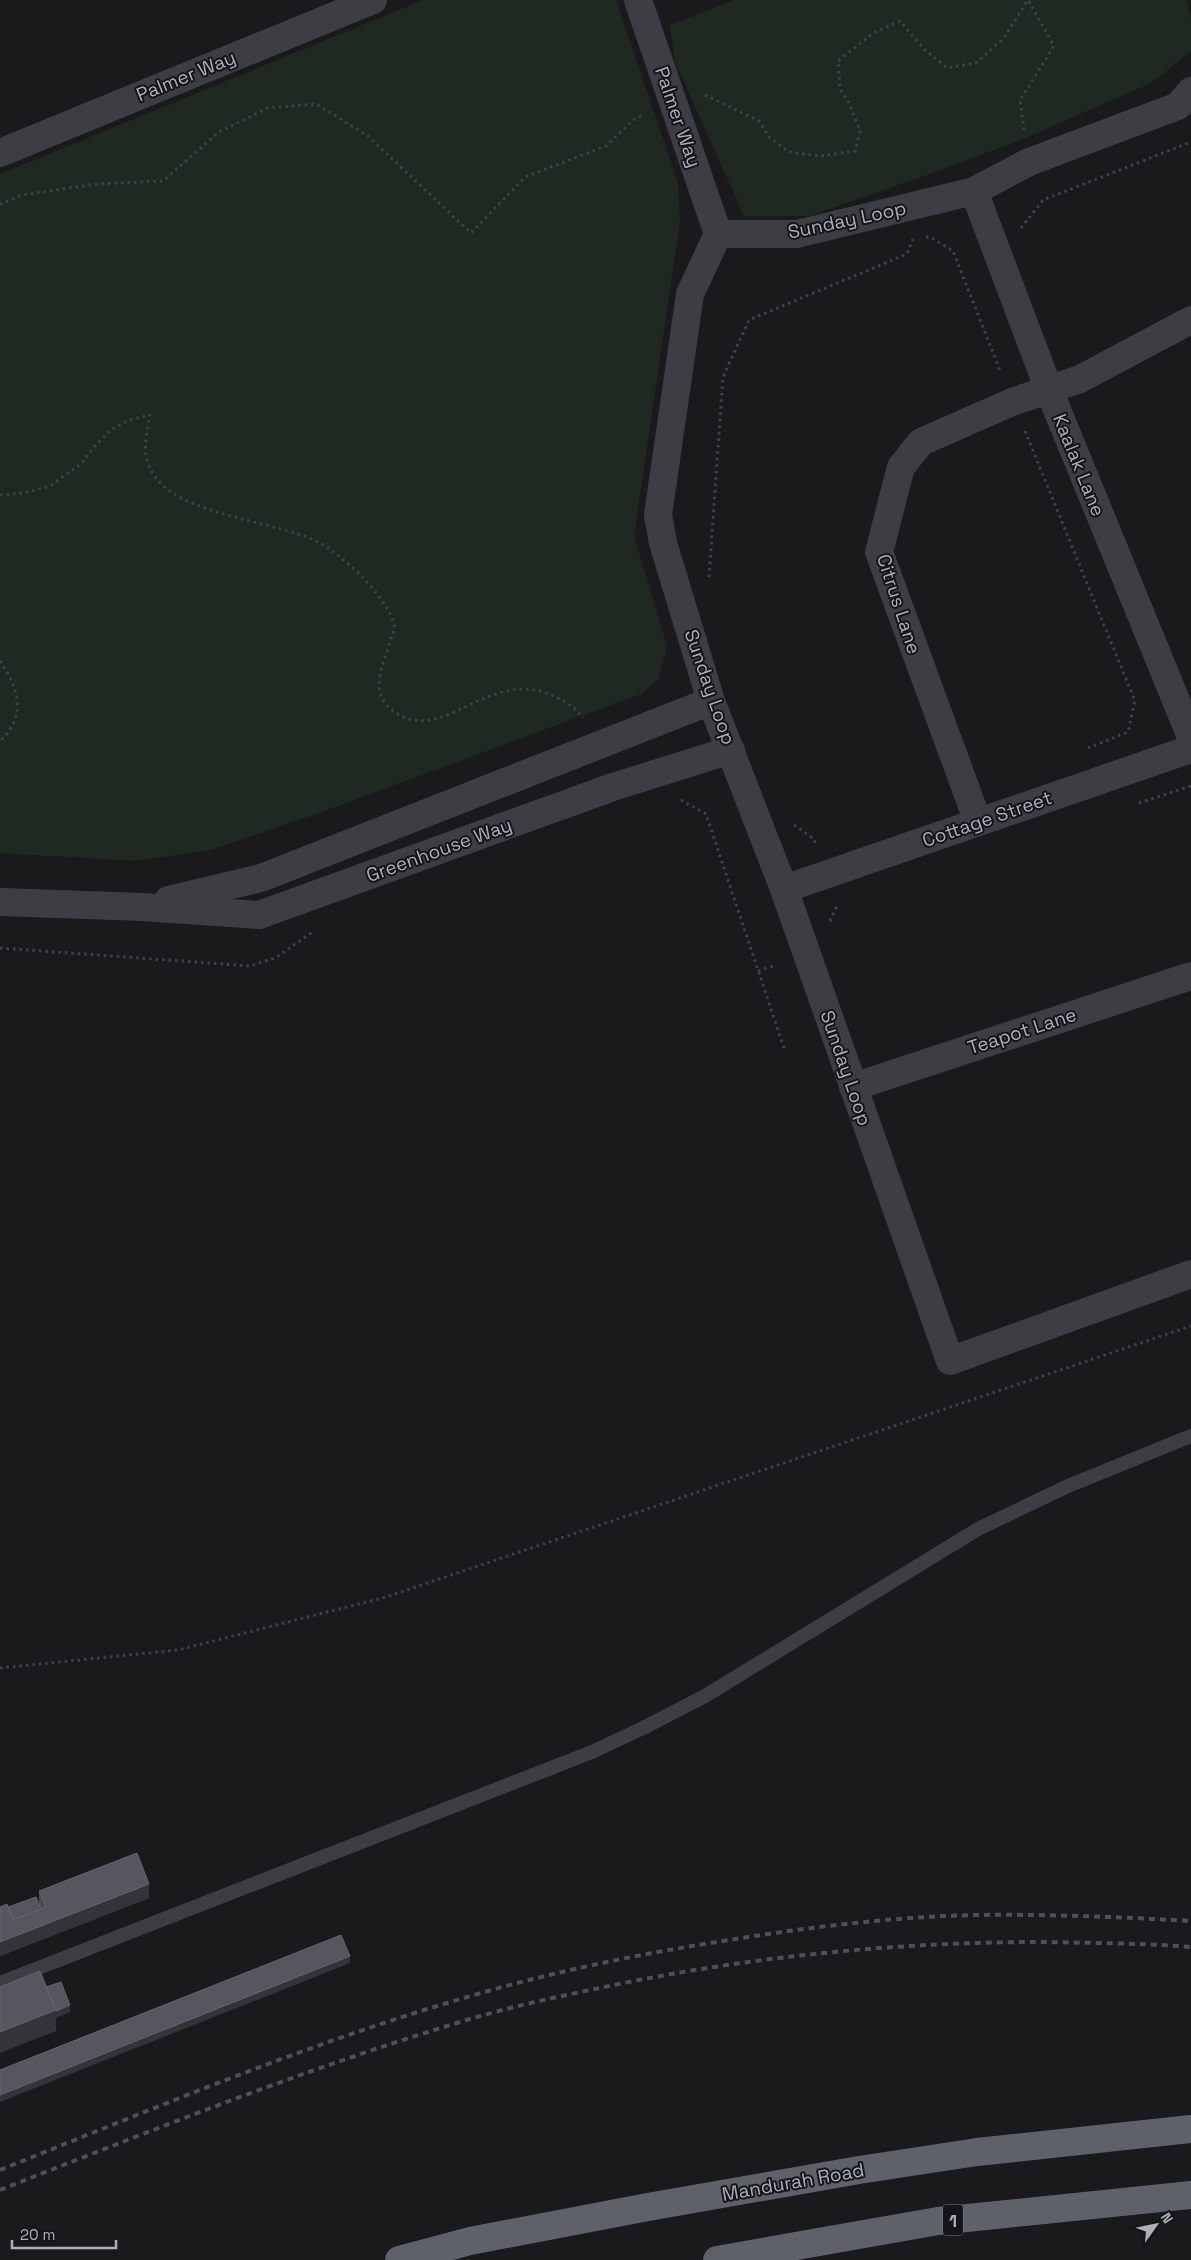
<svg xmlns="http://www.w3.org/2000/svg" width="1191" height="2260" font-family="'Space Grotesk',sans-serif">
  <rect width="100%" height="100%" fill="#1a1a1d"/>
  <path fill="#1f2821" d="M423 0H616L678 183 680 222 634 536 667 646 658 680 641 694 319 813 210 850 136 861 0 853V174Z
    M734 0H1187L1191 21V51L1151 83 1021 140 919 178 809 216H744L675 62 670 25Z"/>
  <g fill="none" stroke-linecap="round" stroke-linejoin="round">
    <path stroke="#414249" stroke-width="3" stroke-dasharray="2.5 4" stroke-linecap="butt" d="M705 95 759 121 770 138 789 152 820 156 855 151 860 131 849 103 840 89 838 61 873 33 900 21 925 50 947 68 976 63 1004 38 1027 1
      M1024 130 1020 100 1054 46 1028 0
      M0 204 22 195 97 184 163 181 219 132 268 108 316 104 368 136 471 233 525 177 606 146 633 120 643 115
      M1021 228 1043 200 1191 142
      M926 237H930L953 251 1001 373
      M1025 431 1135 701 1128 732 1085 749
      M0 495 24 493 50 486 82 463 93 448 111 430 129 420 150 415C148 427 144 443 146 456 159 522 284 515 331 550 353 566 386 597 394 624 395 628 393 634 391 638 386 659 371 682 385 703 390 710 398 715 406 718 450 735 495 668 553 696 565 701 576 707 583 718
      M709 577 723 377 749 320 907 254 913 239
      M0 661C19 689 27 715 0 741
      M681 800 706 814 785 1051
      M1139 803 1191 786
      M794 825 814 839 816 845
      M830 921 838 904
      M0 948 250 966 275 958 314 931
      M758 971 776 965
      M0 1668 178 1650 386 1597 1191 1326"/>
    <path stroke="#3d3d44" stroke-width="14" d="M0 1983 592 1752 645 1727 705 1696 978 1529 1068 1486 1191 1436"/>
    <path stroke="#3d3d44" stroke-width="28" d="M638 0 718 234
      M0 153 373 0
      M974 191 1049 390 1191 737
      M718 234 690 294 658 515 663 543 711 701 784 889 950 1361 1191 1274
      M718 234H797L974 191 1029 162 1178 106 1191 91
      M978 822 879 552 901 467 921 442 1012 402 1080 379 1191 320
      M784 889 1191 749
      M168 900 261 878 711 701
      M0 902 142 907 259 915 613 787 731 750
      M853 1087 1191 976"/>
    <path stroke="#5e606a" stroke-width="28" d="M399 2260 470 2241 648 2207 859 2170 977 2152 1191 2129
      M717 2260 938 2221 1191 2195"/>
    <path stroke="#4e4f57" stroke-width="4" stroke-dasharray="6 5" stroke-linecap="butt" d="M0 2170C153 2109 306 2044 464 1998 551 1972 639 1954 729 1940 810 1927 892 1917 975 1915 1047 1914 1119 1917 1191 1921
      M0 2190C155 2129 310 2067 470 2019 517 2005 566 1995 614 1985 755 1956 899 1942 1043 1942 1092 1943 1142 1943 1191 1947"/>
  </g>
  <path fill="#4b4c52" d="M39 1891 149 1898 0 1956 39 1905Z"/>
  <path fill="#333438" d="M149 1884V1898L0 1956V1942Z
    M350 1956V1963L0 2102V2095Z
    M70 2005V2012L56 2018V2031L0 2053V2032L56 2010Z"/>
  <path fill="#56575e" stroke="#63656c" d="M137 1853 149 1884 0 1942V1907L7 1904 13 1920 46 1907 39 1891Z
    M36 1897 41 1909 14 1920 8 1907Z
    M341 1935 350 1956 0 2095V2070Z
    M40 1971 56 2010 0 2032V1987Z
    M61 1982 70 2005 56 2011 46 1987Z"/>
  <g text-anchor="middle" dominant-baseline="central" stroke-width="4" stroke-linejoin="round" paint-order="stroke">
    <rect fill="#151518" stroke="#7f828c" stroke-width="1" x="943" y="2204.5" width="20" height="31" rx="4"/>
    <g font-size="18" font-weight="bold" fill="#acb0bd">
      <text x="953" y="2220">1</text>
    </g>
    <g font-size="19" fill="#acb0bd" stroke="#151518">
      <text transform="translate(186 76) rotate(-22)">Palmer Way</text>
      <text transform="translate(678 117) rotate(71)">Palmer Way</text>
      <text transform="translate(847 220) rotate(-12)">Sunday Loop</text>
      <text transform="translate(1079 465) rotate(68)">Kaalak Lane</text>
      <text transform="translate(899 604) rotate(72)">Citrus Lane</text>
      <text transform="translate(710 687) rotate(71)">Sunday Loop</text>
      <text transform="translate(987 819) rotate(-19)">Cottage Street</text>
      <text transform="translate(439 850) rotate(-20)">Greenhouse Way</text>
      <text transform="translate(1022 1031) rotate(-18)">Teapot Lane</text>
      <text transform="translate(846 1068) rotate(71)">Sunday Loop</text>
      <text transform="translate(793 2182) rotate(-10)">Mandurah Road</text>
    </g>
  </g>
  <g transform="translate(1156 2225) rotate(57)" stroke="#151518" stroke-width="4" paint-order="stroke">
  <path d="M0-4L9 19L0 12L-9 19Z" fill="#acb0bd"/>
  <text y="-8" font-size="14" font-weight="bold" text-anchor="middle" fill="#acb0bd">N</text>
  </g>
  <path d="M12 2240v8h104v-8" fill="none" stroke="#acb0bd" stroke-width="2.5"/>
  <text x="20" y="2240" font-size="15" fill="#acb0bd" stroke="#151518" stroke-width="4" paint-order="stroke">20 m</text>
</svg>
